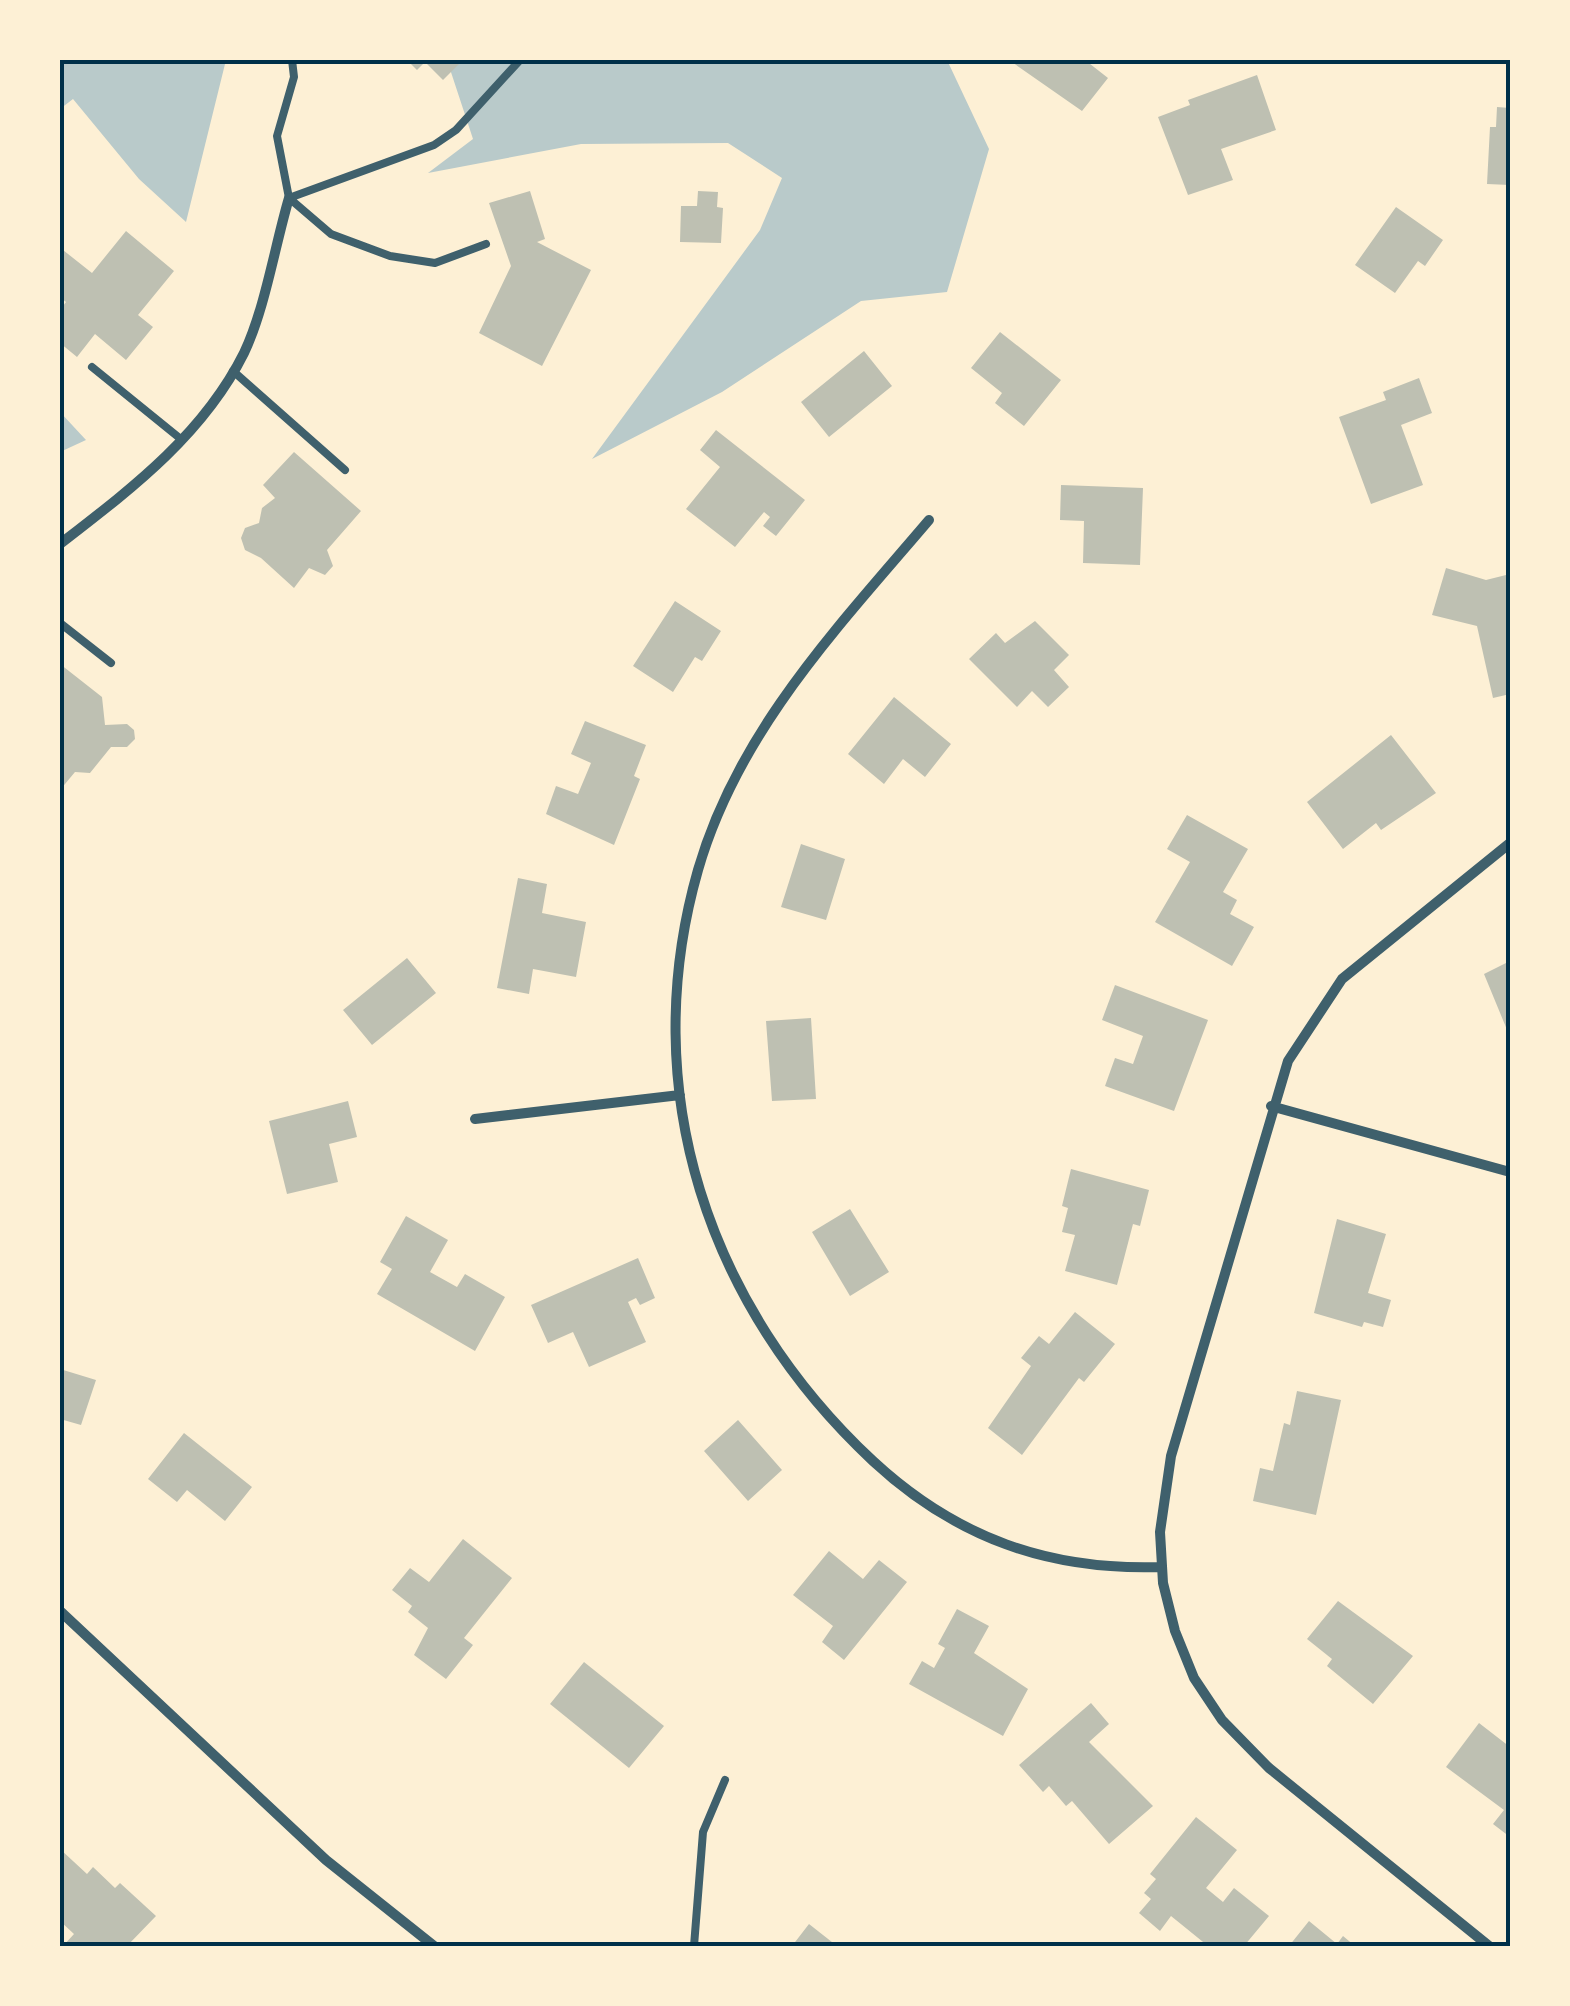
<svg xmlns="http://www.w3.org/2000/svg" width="1570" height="2006" font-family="'Exo 2',sans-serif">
  <rect width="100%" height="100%" fill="#fdf0d5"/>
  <path fill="#b9caca" d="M60 60H226L186 222 139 179 73 99 60 109Z
    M447 60H947L989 149 947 292 861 301 722 392 592 459 760 230 782 178 728 143 581 144 428 173 473 139Z
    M60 412 86 440 60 452Z"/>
  <path fill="#bec0b2" d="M407 60H463L443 80 425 62 417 70Z
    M1009 60H1085L1108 78 1082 111Z
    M1257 75 1276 130 1221 149 1233 180 1188 195 1158 117 1190 105 1188 100Z
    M1497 107 1510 108V185L1487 184 1490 127H1496Z
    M530 191 545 239 537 242 591 270 542 366 479 333 511 266 489 203Z
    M698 191 718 192 717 207 723 208 721 243 680 242 681 206H697Z
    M1396 207 1443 240 1425 266 1418 261 1395 293 1355 265Z
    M126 231 174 271 138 315 153 327 126 360 95 334 77 357 60 343V310L66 302 60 297V254L63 250 92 273Z
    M1000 332 1061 380 1024 426 995 403 1002 393 971 368Z
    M864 351 892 386 829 437 801 402Z
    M1419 378 1432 413 1401 425 1423 485 1371 504 1339 417 1386 400 1383 392Z
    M716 430 805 500 776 536 763 526 770 517 764 512 735 547 686 509 720 467 700 450Z
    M294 452 361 511 327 550 333 566 325 575 309 568 294 588 261 558 245 550 241 538 245 528 259 523 262 508 275 498 263 485Z
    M1061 485 1143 488 1140 565 1083 563 1084 521 1060 520Z
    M1446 568 1486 580 1510 574V694L1493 698 1477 626 1432 615Z
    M675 601 721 631 702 661 695 657 673 692 633 666Z
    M1035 621 1069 655 1054 670 1069 687 1048 707 1032 691 1017 707 969 659 996 633 1005 643Z
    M60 664 102 697 105 725 127 724 134 730 135 739 127 747H111L90 773 75 772 60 790Z
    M894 697 951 744 925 777 903 759 884 784 848 754Z
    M585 721 646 745 634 776 640 779 614 845 546 814 556 786 578 794 591 763 571 754Z
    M1391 735 1436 793 1381 830 1376 823 1343 849 1307 802Z
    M1187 815 1248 849 1223 892 1237 900 1230 914 1254 927 1232 966 1155 922 1190 862 1167 849Z
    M801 844 845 859 826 920 781 907Z
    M518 878 547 884 542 913 586 922 576 977 533 969 529 994 497 988Z
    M407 958 436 993 372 1045 343 1010Z
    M1510 961V1037L1484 974Z
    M1115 985 1208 1020 1174 1111 1105 1086 1115 1058 1133 1064 1143 1036 1102 1020Z
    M811 1018 816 1099 772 1101 766 1021Z
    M348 1101 357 1137 329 1144 338 1182 287 1194 269 1121Z
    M1071 1169 1149 1190 1140 1226 1133 1224 1117 1285 1065 1271 1075 1235 1062 1232 1068 1208 1062 1206Z
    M850 1209 889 1272 850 1296 812 1232Z
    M406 1216 448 1240 430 1272 457 1287 465 1274 505 1297 475 1351 377 1294 392 1269 380 1262Z
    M1337 1219 1386 1234 1368 1293 1391 1300 1383 1327 1364 1322 1362 1327 1314 1313Z
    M638 1258 655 1298 640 1305 636 1298 628 1302 646 1342 589 1367 573 1332 548 1343 531 1305Z
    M1075 1312 1115 1344 1084 1382 1079 1378 1022 1455 988 1428 1031 1366 1021 1358 1039 1336 1049 1344Z
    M60 1369 96 1380 81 1425 60 1419Z
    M1297 1391 1341 1400 1316 1515 1253 1501 1260 1468 1273 1471 1284 1423 1290 1425Z
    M738 1420 782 1470 748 1501 704 1451Z
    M184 1433 252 1487 225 1521 187 1490 177 1502 148 1479Z
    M463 1539 512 1578 464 1638 473 1645 446 1679 414 1655 428 1628 408 1612 412 1606 392 1590 410 1568 429 1582Z
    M829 1551 863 1579 879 1560 907 1582 844 1660 822 1642 833 1626 793 1595Z
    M1338 1601 1413 1656 1373 1704 1327 1666 1332 1659 1307 1639Z
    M957 1609 989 1626 974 1653 1028 1689 1003 1736 909 1684 922 1661 934 1668 945 1648 938 1644Z
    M584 1662 664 1726 629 1768 550 1704Z
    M1091 1703 1109 1724 1089 1742 1153 1806 1109 1844 1072 1801 1066 1806 1049 1786 1043 1792 1019 1765Z
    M1479 1723 1510 1747V1837L1493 1824 1504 1810 1446 1767Z
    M1196 1817 1237 1850 1206 1888 1223 1902 1234 1888 1269 1916 1244 1946H1208L1171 1916 1160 1931 1139 1913 1151 1899 1144 1893 1156 1879 1150 1874Z
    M60 1849 87 1874 93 1867 115 1888 120 1883 156 1916 127 1946H63L74 1934 60 1921Z
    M1309 1921 1337 1944 1343 1936 1355 1946H1289Z
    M809 1924 837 1946H792Z"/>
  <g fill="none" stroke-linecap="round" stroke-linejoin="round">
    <path stroke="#3f606c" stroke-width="8" d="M292 60 294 77 277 136 289 198 331 234 390 256 435 263 486 244
      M289 198 434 145 456 130 520 60
      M92 367 182 440
      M233 371 345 470
      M60 623 111 663
      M694 1946 703 1832 725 1780"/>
    <path stroke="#3f606c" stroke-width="10" d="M929 520C838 627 738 731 698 870 635 1090 708 1307 873 1461 956 1538 1049 1571 1162 1567
      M60 544C131 489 203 435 244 353 265 309 275 245 289 198
      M1271 1106 1510 1172
      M475 1119 680 1095
      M60 1611 326 1860 434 1946
      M1489 1946 1269 1768 1222 1720 1194 1678 1175 1631 1163 1583 1160 1532 1171 1456 1288 1061 1342 979 1510 843"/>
  </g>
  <rect width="1570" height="2006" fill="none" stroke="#fdf0d5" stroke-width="125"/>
  <rect x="62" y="62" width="1446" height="1882" fill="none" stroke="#003049" stroke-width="4"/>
</svg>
